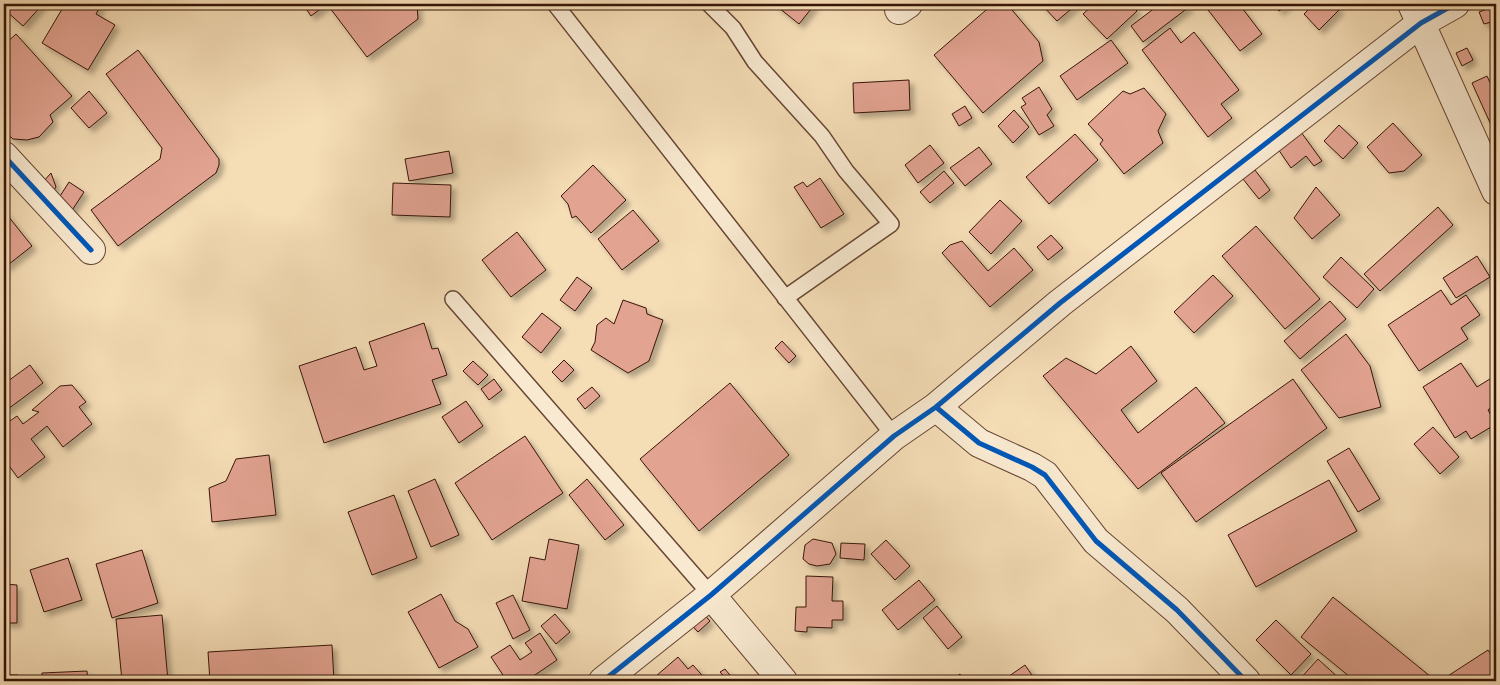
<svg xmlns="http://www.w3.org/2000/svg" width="1500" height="685" font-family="'Libre Bodoni',serif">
  <defs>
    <filter id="shadow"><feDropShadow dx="4.5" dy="4.5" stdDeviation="2.5" flood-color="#0004"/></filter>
  </defs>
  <rect width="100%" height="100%" fill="#f5ddb6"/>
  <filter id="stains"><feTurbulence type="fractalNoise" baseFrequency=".004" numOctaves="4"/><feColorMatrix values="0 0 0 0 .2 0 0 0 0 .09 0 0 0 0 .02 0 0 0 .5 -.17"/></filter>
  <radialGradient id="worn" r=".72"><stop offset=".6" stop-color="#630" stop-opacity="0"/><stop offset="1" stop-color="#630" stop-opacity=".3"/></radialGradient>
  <path fill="#e2a391" stroke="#371407" filter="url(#shadow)" d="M4 4H43L23 26 4 9Z
    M65 4 79 6 80 4H99L101 5 96 14 115 25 88 70 42 43Z
    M303 4H327L311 16Z
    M327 4H417L418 19 367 57Z
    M774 4H815L799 24Z
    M993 4H1007L1039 42 1043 61 983 113 934 55Z
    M1041 4H1077L1057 21Z
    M1094 4H1131L1137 11 1107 39 1083 14Z
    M1160 4H1187L1189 7 1143 42 1131 26Z
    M1208 4H1239L1262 34 1240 51 1205 6Z
    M1274 4H1289L1279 11Z
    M1314 4H1336L1339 10 1319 30 1304 14Z
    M1495 6 1496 15 1491 22 1484 24 1479 12Z
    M1170 28 1181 43 1194 32 1239 90 1221 104 1232 118 1208 137 1142 50Z
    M16 34 72 96 50 115 53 122 39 137 27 140 13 139 4 131V45Z
    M1111 40 1128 63 1077 100 1060 76Z
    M1467 48 1473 60 1462 66 1456 53Z
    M138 50 219 159V165L216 173 118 246 91 210 160 159 162 148 106 74Z
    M1487 76 1496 96V136L1472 83Z
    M909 80 910 110 854 113 853 83Z
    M1039 87 1052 109 1047 115 1054 126 1039 135 1021 107 1026 104 1022 98Z
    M1144 88 1166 114 1158 131 1163 143 1124 174 1100 144 1103 140 1088 124 1123 91 1130 94Z
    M89 91 107 113 89 128 71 108Z
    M965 106 972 118 959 126 952 114Z
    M1014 110 1029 127 1013 143 998 126Z
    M1393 123 1422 155 1404 171 1389 173 1367 147Z
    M1339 125 1358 143 1343 159 1324 141Z
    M1301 132 1322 161 1314 166 1306 156 1291 168 1278 149Z
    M1075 134 1098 160 1049 204 1026 177Z
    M930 145 944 163 918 183 905 165Z
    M979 147 992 164 965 186 950 168Z
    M449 151 453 173 409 181 405 159Z
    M593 165 626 200 591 233 576 216 572 218 568 204 561 196Z
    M1255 170 1270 190 1259 199 1243 179Z
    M944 171 954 183 930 203 920 192Z
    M51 173 56 187 51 194 43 182Z
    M820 178 844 214 821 228 794 187 803 182 807 187Z
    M69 182 84 192 67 218 55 204Z
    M393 183 451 185 450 217 392 215Z
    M1316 187 1340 215 1312 239 1294 218Z
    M1000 200 1022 221 991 254 969 232Z
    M1438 207 1453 225 1380 291 1364 274Z
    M633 210 659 241 622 270 598 239Z
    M4 211 32 246 4 268Z
    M1256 226 1320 299 1285 329 1222 256Z
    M517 232 546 270 511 297 482 260Z
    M1051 235 1063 248 1048 260 1037 247Z
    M962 241 988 271 1014 248 1033 270 990 307 942 253 950 245Z
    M1477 256 1490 277 1456 298 1443 278Z
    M1341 257 1374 289 1357 308 1323 277Z
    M1213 275 1233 296 1194 333 1174 312Z
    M577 277 592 288 575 311 560 300Z
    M1441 290 1451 305 1466 295 1480 315 1461 328 1468 339 1419 371 1388 325Z
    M623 300 646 308 647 314 663 320 649 361 628 373 591 350 595 342 597 325 606 318 614 324Z
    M1330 301 1346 319 1300 359 1284 341Z
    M542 313 561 328 541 353 522 337Z
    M424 323 432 349 438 348 447 375 432 380 441 404 324 443 299 366 356 347 364 370 377 366 369 342Z
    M1346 334 1370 366 1381 407 1339 418 1301 370Z
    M782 341 796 356 789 363 775 348Z
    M1131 346 1157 381 1121 410 1138 433 1196 387 1225 423 1138 489 1043 376 1066 358 1096 374Z
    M564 360 574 370 562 382 552 372Z
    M473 361 488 375 478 385 463 371Z
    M1461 363 1477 387 1493 377 1496 382V404L1488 410 1496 424 1471 439 1466 431 1455 438 1423 387Z
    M30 365 43 383 4 412V384Z
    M494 379 502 390 489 400 481 389Z
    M1293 379 1327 428 1196 522 1161 473Z
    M730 383 789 455 699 531 640 459Z
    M72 385 86 402 79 407 92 424 63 447 47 426 31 439 45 457 18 478 4 459V425L17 416 23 424 39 412 32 410 60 386Z
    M592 387 600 396 585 409 577 399Z
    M466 401 483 426 459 443 442 417Z
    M1433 427 1459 457 1440 474 1414 444Z
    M525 436 563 493 492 540 455 483Z
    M1349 448 1380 499 1358 512 1327 461Z
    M269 455 276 515 212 522 209 488 226 481 236 459Z
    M435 479 459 535 431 547 408 491Z
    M587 479 624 525 605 540 569 495Z
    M1329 480 1357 531 1256 587 1228 535Z
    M394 495 417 558 372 575 348 512Z
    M549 539 579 545 567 609 522 601 530 557 545 560Z
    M813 539 832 543 836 554 830 564 817 566 809 564 803 559 805 545Z
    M886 540 910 566 895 580 871 554Z
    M841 543 865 544 864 560 840 558Z
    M142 550 158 603 112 618 96 564Z
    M68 558 82 600 44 612 30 570Z
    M806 576 833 577 832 601H843V620H832V628L807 627V632L795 631 796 607H806Z
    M919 580 935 600 898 630 882 610Z
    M4 584 17 585V623H4Z
    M441 594 455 621 468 629 478 647 439 668 408 612Z
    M513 595 530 630 513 639 496 603Z
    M1333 597 1436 681H1355L1301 637Z
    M937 606 962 637 948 649 923 618Z
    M700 610 710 621 698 632 688 621Z
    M555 614 570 632 556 644 541 626Z
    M162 615 168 681H122L116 619Z
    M1276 620 1311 654 1291 675 1256 640Z
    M540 633 557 660 526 681H507L491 657 510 645 520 660 532 652 525 643Z
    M332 645 334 681H210L208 652Z
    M1488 650 1496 662V681H1440Z
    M678 657 688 669 693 665 707 681H660L656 676Z
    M1318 659 1342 681H1298Z
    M1025 665 1036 681H1002Z
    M725 669 733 679 731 681H728L720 672Z
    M87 671 88 681H42V673Z
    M960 674 965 681H950Z
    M4 675H18L19 681H4Z"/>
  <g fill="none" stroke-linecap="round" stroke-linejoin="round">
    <defs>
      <path id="lane" d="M555 4 894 436
        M709 4 733 28 755 62 822 136 846 171 891 224 785 298
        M453 299 711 595"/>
      <path id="street" d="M1412 4 1496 191
        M899 10 908 4
        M4 156 91 250
        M936 407 979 443 1032 467 1045 475 1096 541 1177 610 1246 681
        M711 595 783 681
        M603 681 711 595 894 436 936 407 1060 303 1421 23 1455 4"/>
    </defs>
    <use href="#lane" stroke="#664633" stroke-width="18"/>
    <use href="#street" stroke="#664633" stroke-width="30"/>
    <use href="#lane" stroke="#f8e9d0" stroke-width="15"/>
    <use href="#street" stroke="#f8e9d0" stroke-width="28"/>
    <defs>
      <path id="cycleway" d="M4 156 91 250
        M936 407 979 443 1032 467 1045 475 1096 541 1177 610 1246 681
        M603 681 711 595 894 436 936 407 1060 303 1421 23 1455 4"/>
    </defs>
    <use href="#cycleway" stroke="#f8e9d0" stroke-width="8"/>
    <use href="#cycleway" stroke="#0057b8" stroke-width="5"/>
  </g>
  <rect width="1500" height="685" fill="none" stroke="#f5ddb6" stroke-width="20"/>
  <rect x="5" y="5" width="1490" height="675" fill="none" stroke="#371407" stroke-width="2.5"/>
  <rect x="10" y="10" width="1480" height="665" fill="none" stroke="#371407"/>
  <rect width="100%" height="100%" filter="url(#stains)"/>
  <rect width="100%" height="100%" fill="url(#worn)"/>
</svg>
